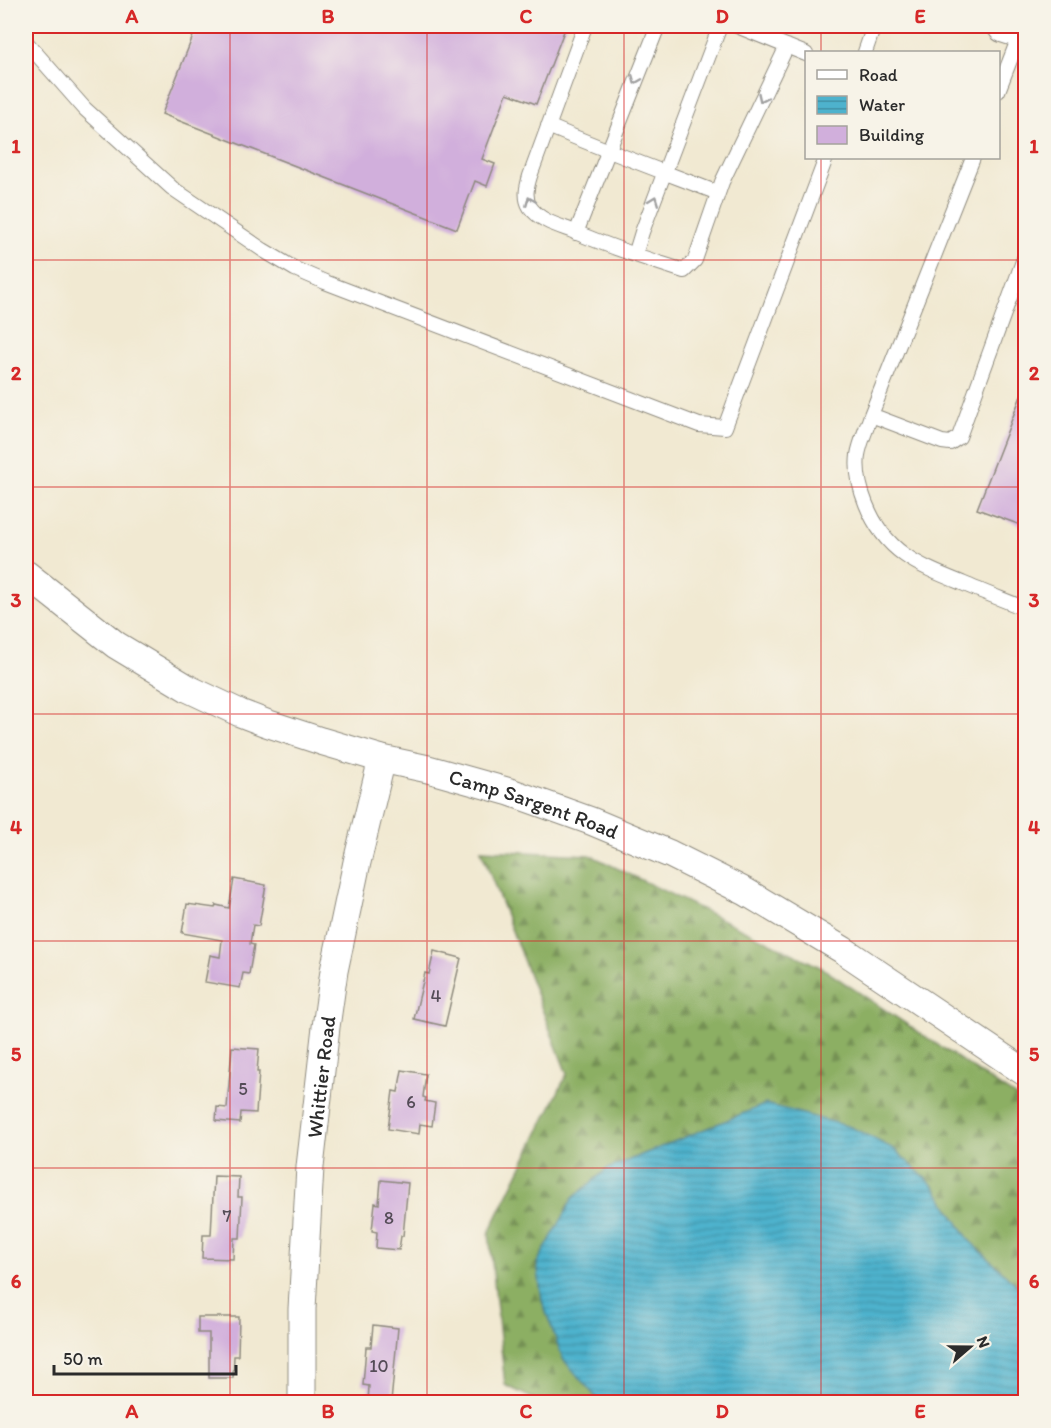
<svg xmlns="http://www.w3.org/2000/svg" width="1051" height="1428" font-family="Itim,sans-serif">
  <defs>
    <pattern id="forest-firs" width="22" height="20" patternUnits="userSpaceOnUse" patternTransform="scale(1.5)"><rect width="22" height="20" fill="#8caf63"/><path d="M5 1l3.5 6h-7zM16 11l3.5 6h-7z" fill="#738f52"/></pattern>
    <pattern id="water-rules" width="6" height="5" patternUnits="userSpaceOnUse" patternTransform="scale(1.5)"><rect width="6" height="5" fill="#4eb2cd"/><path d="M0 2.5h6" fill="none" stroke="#4191a7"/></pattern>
  </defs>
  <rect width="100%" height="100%" fill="#f7f3e8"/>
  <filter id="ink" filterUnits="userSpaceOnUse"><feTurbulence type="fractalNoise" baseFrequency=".0167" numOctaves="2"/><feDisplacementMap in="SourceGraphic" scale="12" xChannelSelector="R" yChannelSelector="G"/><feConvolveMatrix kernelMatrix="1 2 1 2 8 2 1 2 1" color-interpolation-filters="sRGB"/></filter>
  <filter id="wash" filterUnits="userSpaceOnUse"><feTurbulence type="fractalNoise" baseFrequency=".008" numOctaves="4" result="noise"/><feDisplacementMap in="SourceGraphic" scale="24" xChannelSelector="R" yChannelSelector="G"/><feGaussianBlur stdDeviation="1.35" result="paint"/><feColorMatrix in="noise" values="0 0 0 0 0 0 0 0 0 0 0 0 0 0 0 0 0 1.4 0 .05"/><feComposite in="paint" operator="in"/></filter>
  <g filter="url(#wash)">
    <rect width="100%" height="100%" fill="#f1e9d2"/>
    <path fill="url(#forest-firs)" stroke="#5c6d47" stroke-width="1.5" d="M481 850 590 855 822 968 1025 1103V1402H540L505 1385 489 1233 567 1074Z"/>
    <path fill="url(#water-rules)" stroke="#3c6e7c" stroke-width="1.5" d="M766 1104 851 1127 894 1149 934 1186 970 1241 1025 1293V1402H600L563 1359 542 1301 537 1263 564 1215 572 1199 607 1169Z"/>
    <g id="blocks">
      <path fill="#d1afdc" d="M197 26H566L536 104 507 93 482 159 495 164 487 186 475 181 457 229 162 114Z
        M1026 383V527L977 509Z
        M234 879 266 885 259 926 253 925 250 944 254 945 249 974 243 973 240 988 205 982 210 955 220 957 222 940 182 933 187 904 215 908 216 905 229 908Z
        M434 951 461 958 445 1026 414 1019 425 973 429 974Z
        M232 1047 259 1049 257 1072H259L256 1113 241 1112 240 1123 216 1121 217 1107 227 1108Z
        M402 1070 426 1074 423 1097 426 1098 425 1101 435 1103 432 1126 420 1124 419 1134 388 1129 393 1091 398 1092Z
        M214 1176 239 1177 238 1197H242L240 1238H234L233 1259 202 1258 203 1235H211Z
        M381 1180 408 1183 403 1236H401L399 1250 376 1248 377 1232 372 1231 375 1203 379 1204Z
        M198 1317H239L238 1356H234L233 1378H209V1333H198Z
        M373 1325 398 1328 391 1402H368L369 1386 363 1385 366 1347H371Z"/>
    </g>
  </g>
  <g filter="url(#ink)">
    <use href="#blocks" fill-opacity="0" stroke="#8e8a7e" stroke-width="1.5"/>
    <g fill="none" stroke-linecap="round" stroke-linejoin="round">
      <defs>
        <path id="service" d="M585 26 530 176C527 186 524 197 530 207 539 220 556 225 570 230 608 246 646 259 684 271L695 260 722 182 787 46
          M737 26 806 54
          M26 42 85 109 172 188 263 250 295 269 325 282 699 425 725 427 826 158
          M865 52 874 26
          M998 91 1021 32
          M548 126C604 150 661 171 718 193
          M973 158 871 415C867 428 860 442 858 455 856 471 860 489 866 504 885 552 917 565 962 583 983 592 1004 600 1026 609
          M576 233 658 26
          M635 255 642 232 720 26
          M871 415 942 442 950 443 959 437 1026 253"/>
        <g id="minor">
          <path id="s1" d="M26 574 116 645 189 689 240 713 266 723 321 741 382 759 428 769 510 792 591 821 670 854 746 892 843 950 1026 1073"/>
          <path id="s2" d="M302 1402V1309L310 1167 326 1027 334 971 357 862 382 759"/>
        </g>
        <path id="secondary" d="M1004 26 1026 33"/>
      </defs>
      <use href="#service" stroke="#8e8a7e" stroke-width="16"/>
      <use href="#minor" stroke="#8e8a7e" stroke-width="29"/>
      <use href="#secondary" stroke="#8e8a7e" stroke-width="35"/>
      <use href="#service" stroke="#fff" stroke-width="14"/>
      <use href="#minor" stroke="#fff" stroke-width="27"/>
      <use href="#secondary" stroke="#fff" stroke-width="33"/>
    </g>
    <defs><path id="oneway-chevron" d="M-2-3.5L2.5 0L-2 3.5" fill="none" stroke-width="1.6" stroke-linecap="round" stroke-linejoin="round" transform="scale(1.5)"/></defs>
    <g stroke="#a0a0a0">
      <use href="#oneway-chevron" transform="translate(636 80) rotate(112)"/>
      <use href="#oneway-chevron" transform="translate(762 98) rotate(115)"/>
      <use href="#oneway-chevron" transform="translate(654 200) rotate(-69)"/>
      <use href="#oneway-chevron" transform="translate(530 201) rotate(-112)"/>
    </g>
  </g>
  <path fill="none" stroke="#d62828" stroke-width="1.5" stroke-opacity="0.55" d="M230 26V1402M427 26V1402M624 26V1402M821 26V52M821 158V1402M26 260H1026M26 487H1026M26 714H1026M26 941H1026M26 1168H1026"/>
  <g text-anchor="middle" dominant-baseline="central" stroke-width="4.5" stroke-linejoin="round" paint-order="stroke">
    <g font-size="18" fill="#544c57">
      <text x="436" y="996">4</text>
      <text x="243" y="1089">5</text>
      <text x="411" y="1102">6</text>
      <text x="227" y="1216">7</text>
      <text x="389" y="1218">8</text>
      <text x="379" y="1366">10</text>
    </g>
    <g font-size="21" fill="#2b2b2b" stroke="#f7f3e8">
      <text stroke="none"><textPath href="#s1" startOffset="564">Camp Sargent Road</textPath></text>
      <text stroke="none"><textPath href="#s2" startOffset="326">Whittier Road</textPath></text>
    </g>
  </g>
  <rect width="1051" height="1428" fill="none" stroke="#f7f3e8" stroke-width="66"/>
  <rect x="805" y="51" width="195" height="108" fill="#f7f3e8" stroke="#a5a39c" stroke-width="1.5"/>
  <rect x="817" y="70" width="30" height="9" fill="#ffffff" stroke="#a5a39c" stroke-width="1.5"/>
  <text x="859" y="81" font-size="18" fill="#2b2b2b">Road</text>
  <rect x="817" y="96" width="30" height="18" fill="url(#water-rules)" stroke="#a5a39c" stroke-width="1.5"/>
  <text x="859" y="111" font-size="18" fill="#2b2b2b">Water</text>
  <rect x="817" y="126" width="30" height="18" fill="#d1afdc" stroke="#a5a39c" stroke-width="1.5"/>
  <text x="859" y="141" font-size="18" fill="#2b2b2b">Building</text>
  <g transform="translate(970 1347) rotate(70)" stroke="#f7f3e8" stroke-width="4.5" paint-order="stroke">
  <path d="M0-4.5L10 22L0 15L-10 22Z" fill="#2b2b2b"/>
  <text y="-9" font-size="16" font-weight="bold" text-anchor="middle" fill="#2b2b2b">N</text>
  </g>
  <path d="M54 1365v9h182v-9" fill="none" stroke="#2b2b2b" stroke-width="3"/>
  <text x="63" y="1365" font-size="18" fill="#2b2b2b" stroke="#f7f3e8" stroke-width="4.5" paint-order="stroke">50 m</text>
  <rect x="33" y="33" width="985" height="1362" fill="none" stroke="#d62828" stroke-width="2"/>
  <g font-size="20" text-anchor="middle" font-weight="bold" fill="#d62828">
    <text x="132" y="23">A</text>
    <text x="328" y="23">B</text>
    <text x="526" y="23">C</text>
    <text x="722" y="23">D</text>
    <text x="920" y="23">E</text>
    <text x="16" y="153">1</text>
    <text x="1034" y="153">1</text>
    <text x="16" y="380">2</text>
    <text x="1034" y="380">2</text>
    <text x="16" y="607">3</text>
    <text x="1034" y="607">3</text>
    <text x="16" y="834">4</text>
    <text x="1034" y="834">4</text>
    <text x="16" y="1061">5</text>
    <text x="1034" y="1061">5</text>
    <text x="16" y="1288">6</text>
    <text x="1034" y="1288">6</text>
    <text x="132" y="1418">A</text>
    <text x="328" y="1418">B</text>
    <text x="526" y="1418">C</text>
    <text x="722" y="1418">D</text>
    <text x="920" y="1418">E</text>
  </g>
</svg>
